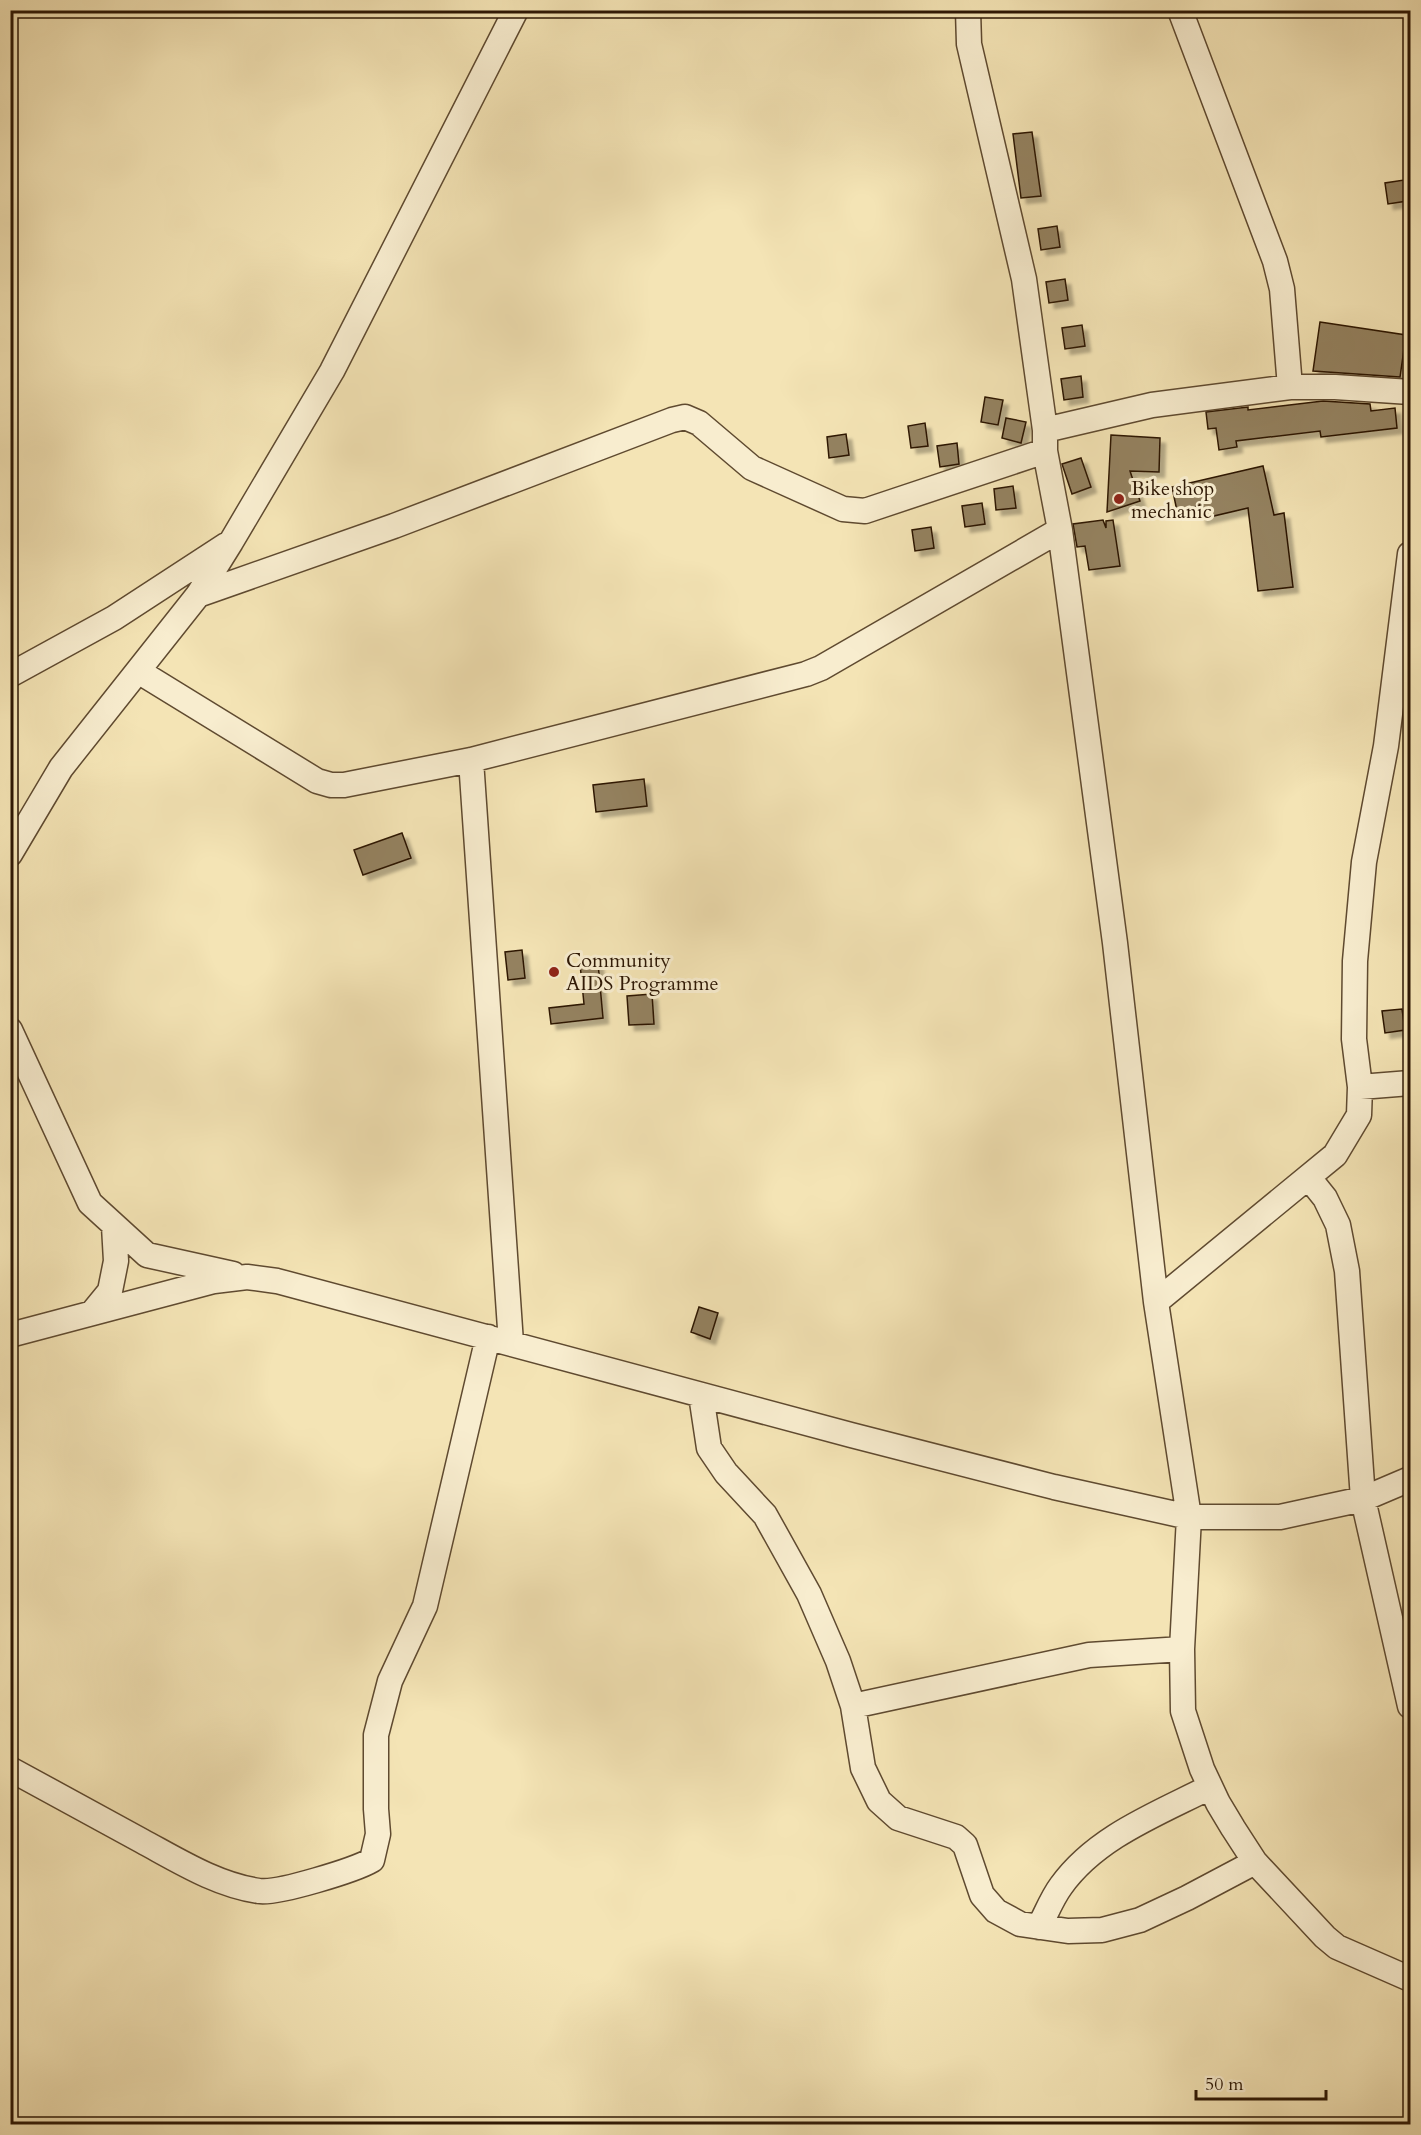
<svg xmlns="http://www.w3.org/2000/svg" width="1421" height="2135" font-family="Cardo,serif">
  <defs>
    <filter id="shadow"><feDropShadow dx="5.5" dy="5.5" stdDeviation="1.5" flood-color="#0004"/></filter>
  </defs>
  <rect width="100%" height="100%" fill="#f4e4b5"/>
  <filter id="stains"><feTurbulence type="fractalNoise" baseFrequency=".00333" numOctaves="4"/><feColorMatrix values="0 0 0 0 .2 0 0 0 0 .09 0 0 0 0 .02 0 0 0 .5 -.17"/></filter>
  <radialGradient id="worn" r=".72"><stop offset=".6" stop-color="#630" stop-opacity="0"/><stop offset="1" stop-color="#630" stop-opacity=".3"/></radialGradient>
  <path fill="#948260" stroke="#2d1704" stroke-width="1.5" filter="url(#shadow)" d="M1032 132 1041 196 1021 198 1013 134Z
    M1404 180 1407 201 1388 204 1385 183Z
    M1057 226 1060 247 1041 250 1038 229Z
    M1065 279 1068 300 1049 303 1046 282Z
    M1320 322 1406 335 1400 377 1313 371Z
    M1082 325 1085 346 1065 349 1062 328Z
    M1081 376 1083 397 1064 400 1061 379Z
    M985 397 1003 400 998 425 981 422Z
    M1323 401 1370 404 1371 411 1395 408 1397 428 1321 437 1320 431 1236 441 1237 447 1219 450 1216 428 1208 429 1206 412 1248 407V410Z
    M1006 418 1026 422 1021 443 1002 438Z
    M925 423 928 446 911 448 908 426Z
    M846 434 849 455 829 458 827 437Z
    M1111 435 1160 438 1159 472 1130 471 1140 501 1107 512Z
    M957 443 959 464 940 467 937 446Z
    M1081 458 1091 487 1072 494 1062 464Z
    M1263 466 1274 515 1284 513 1293 587 1258 591 1248 508 1201 519 1198 506 1177 511 1172 487Z
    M1013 486 1016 508 996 510 994 489Z
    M982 503 985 524 965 527 962 506Z
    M1103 520 1106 528V521L1113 520 1120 566 1089 570 1085 546 1077 547 1073 524Z
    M931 527 934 548 915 551 912 530Z
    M644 779 647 806 596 812 593 785Z
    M402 833 411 858 363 875 354 850Z
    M522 950 525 978 508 980 505 952Z
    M598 963 603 1018 551 1024 549 1008 584 1004 580 964Z
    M652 994 654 1024 629 1025 627 996Z
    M1402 1009 1405 1030 1385 1033 1382 1011Z
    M699 1307 718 1313 710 1339 691 1332Z"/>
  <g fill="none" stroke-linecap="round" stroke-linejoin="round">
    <defs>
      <path id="minor" d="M968 10 969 44 1024 279 1045 430V451L1060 530 1115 943 1156 1302 1189 1517 1182 1649 1183 1711 1202 1769 1218 1803 1233 1828 1255 1862 1325 1937 1337 1947 1410 1979
        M1180 10 1275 261 1282 289 1290 387
        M1045 430 1152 405 1290 387H1335L1410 392
        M198 595 394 526 672 420 685 417 699 423 752 468 843 509 865 511 1045 451
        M138 671 317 781 331 785H344L471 760 806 674 821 668 1060 530
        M10 675 114 618 226 545
        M471 760 511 1343
        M10 854 61 768 198 595 231 542 332 371 516 10
        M10 1030 90 1203 147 1255 233 1274
        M1360 1087 1410 1083
        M1309 1178 1325 1198 1338 1225 1347 1271 1363 1499 1410 1706
        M1156 1302 1335 1155 1359 1115 1360 1087 1354 1039 1355 961 1364 862 1386 746 1410 554
        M92 1313 110 1291 116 1261 114 1226
        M10 1335 214 1281 247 1277 277 1281 851 1435 1054 1487 1189 1517H1280L1363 1499 1410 1479
        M701 1395 709 1448 726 1473 765 1515 809 1594 838 1661 853 1706 863 1768 879 1801 898 1818 956 1837 965 1845 982 1895 996 1911 1020 1924 1068 1931 1102 1930 1140 1920 1187 1898 1255 1862
        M853 1706 1089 1655 1182 1649
        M10 1769C54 1793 98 1817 142 1841 179 1861 217 1885 259 1891 277 1894 355 1870 372 1860L378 1834 376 1809V1735L390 1681 425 1606 488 1337
        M1039 1927C1046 1914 1052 1898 1061 1886 1096 1837 1157 1814 1210 1787"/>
    </defs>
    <use href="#minor" stroke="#5f4a30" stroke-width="27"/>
    <use href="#minor" stroke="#f8edcf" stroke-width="24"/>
  </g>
  <g fill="#8f2418" stroke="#f8edcf" stroke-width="2">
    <circle cx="1119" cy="499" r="6"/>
    <circle cx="554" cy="972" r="6"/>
  </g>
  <g text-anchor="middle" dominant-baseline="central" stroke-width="6" stroke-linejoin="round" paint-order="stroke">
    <g font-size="20" fill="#2d1704" stroke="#f8edcf" text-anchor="start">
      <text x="1131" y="488">Bike shop<tspan x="1131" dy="23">mechanic</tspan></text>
      <text x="566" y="960">Community<tspan x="566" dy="23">AIDS Programme</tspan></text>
    </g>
  </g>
  <rect width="1421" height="2135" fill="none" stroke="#f4e4b5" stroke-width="36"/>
  <rect x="12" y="12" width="1397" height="2111" fill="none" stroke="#2d1704" stroke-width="3"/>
  <rect x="18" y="18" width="1385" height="2099" fill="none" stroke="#2d1704" stroke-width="1.5"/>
  <path d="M1196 2090v9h130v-9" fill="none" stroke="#2d1704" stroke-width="3"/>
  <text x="1205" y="2090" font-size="18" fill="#2d1704" stroke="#f8edcf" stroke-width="4.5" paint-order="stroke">50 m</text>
  <rect width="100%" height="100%" filter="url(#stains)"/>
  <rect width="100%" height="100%" fill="url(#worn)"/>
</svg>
